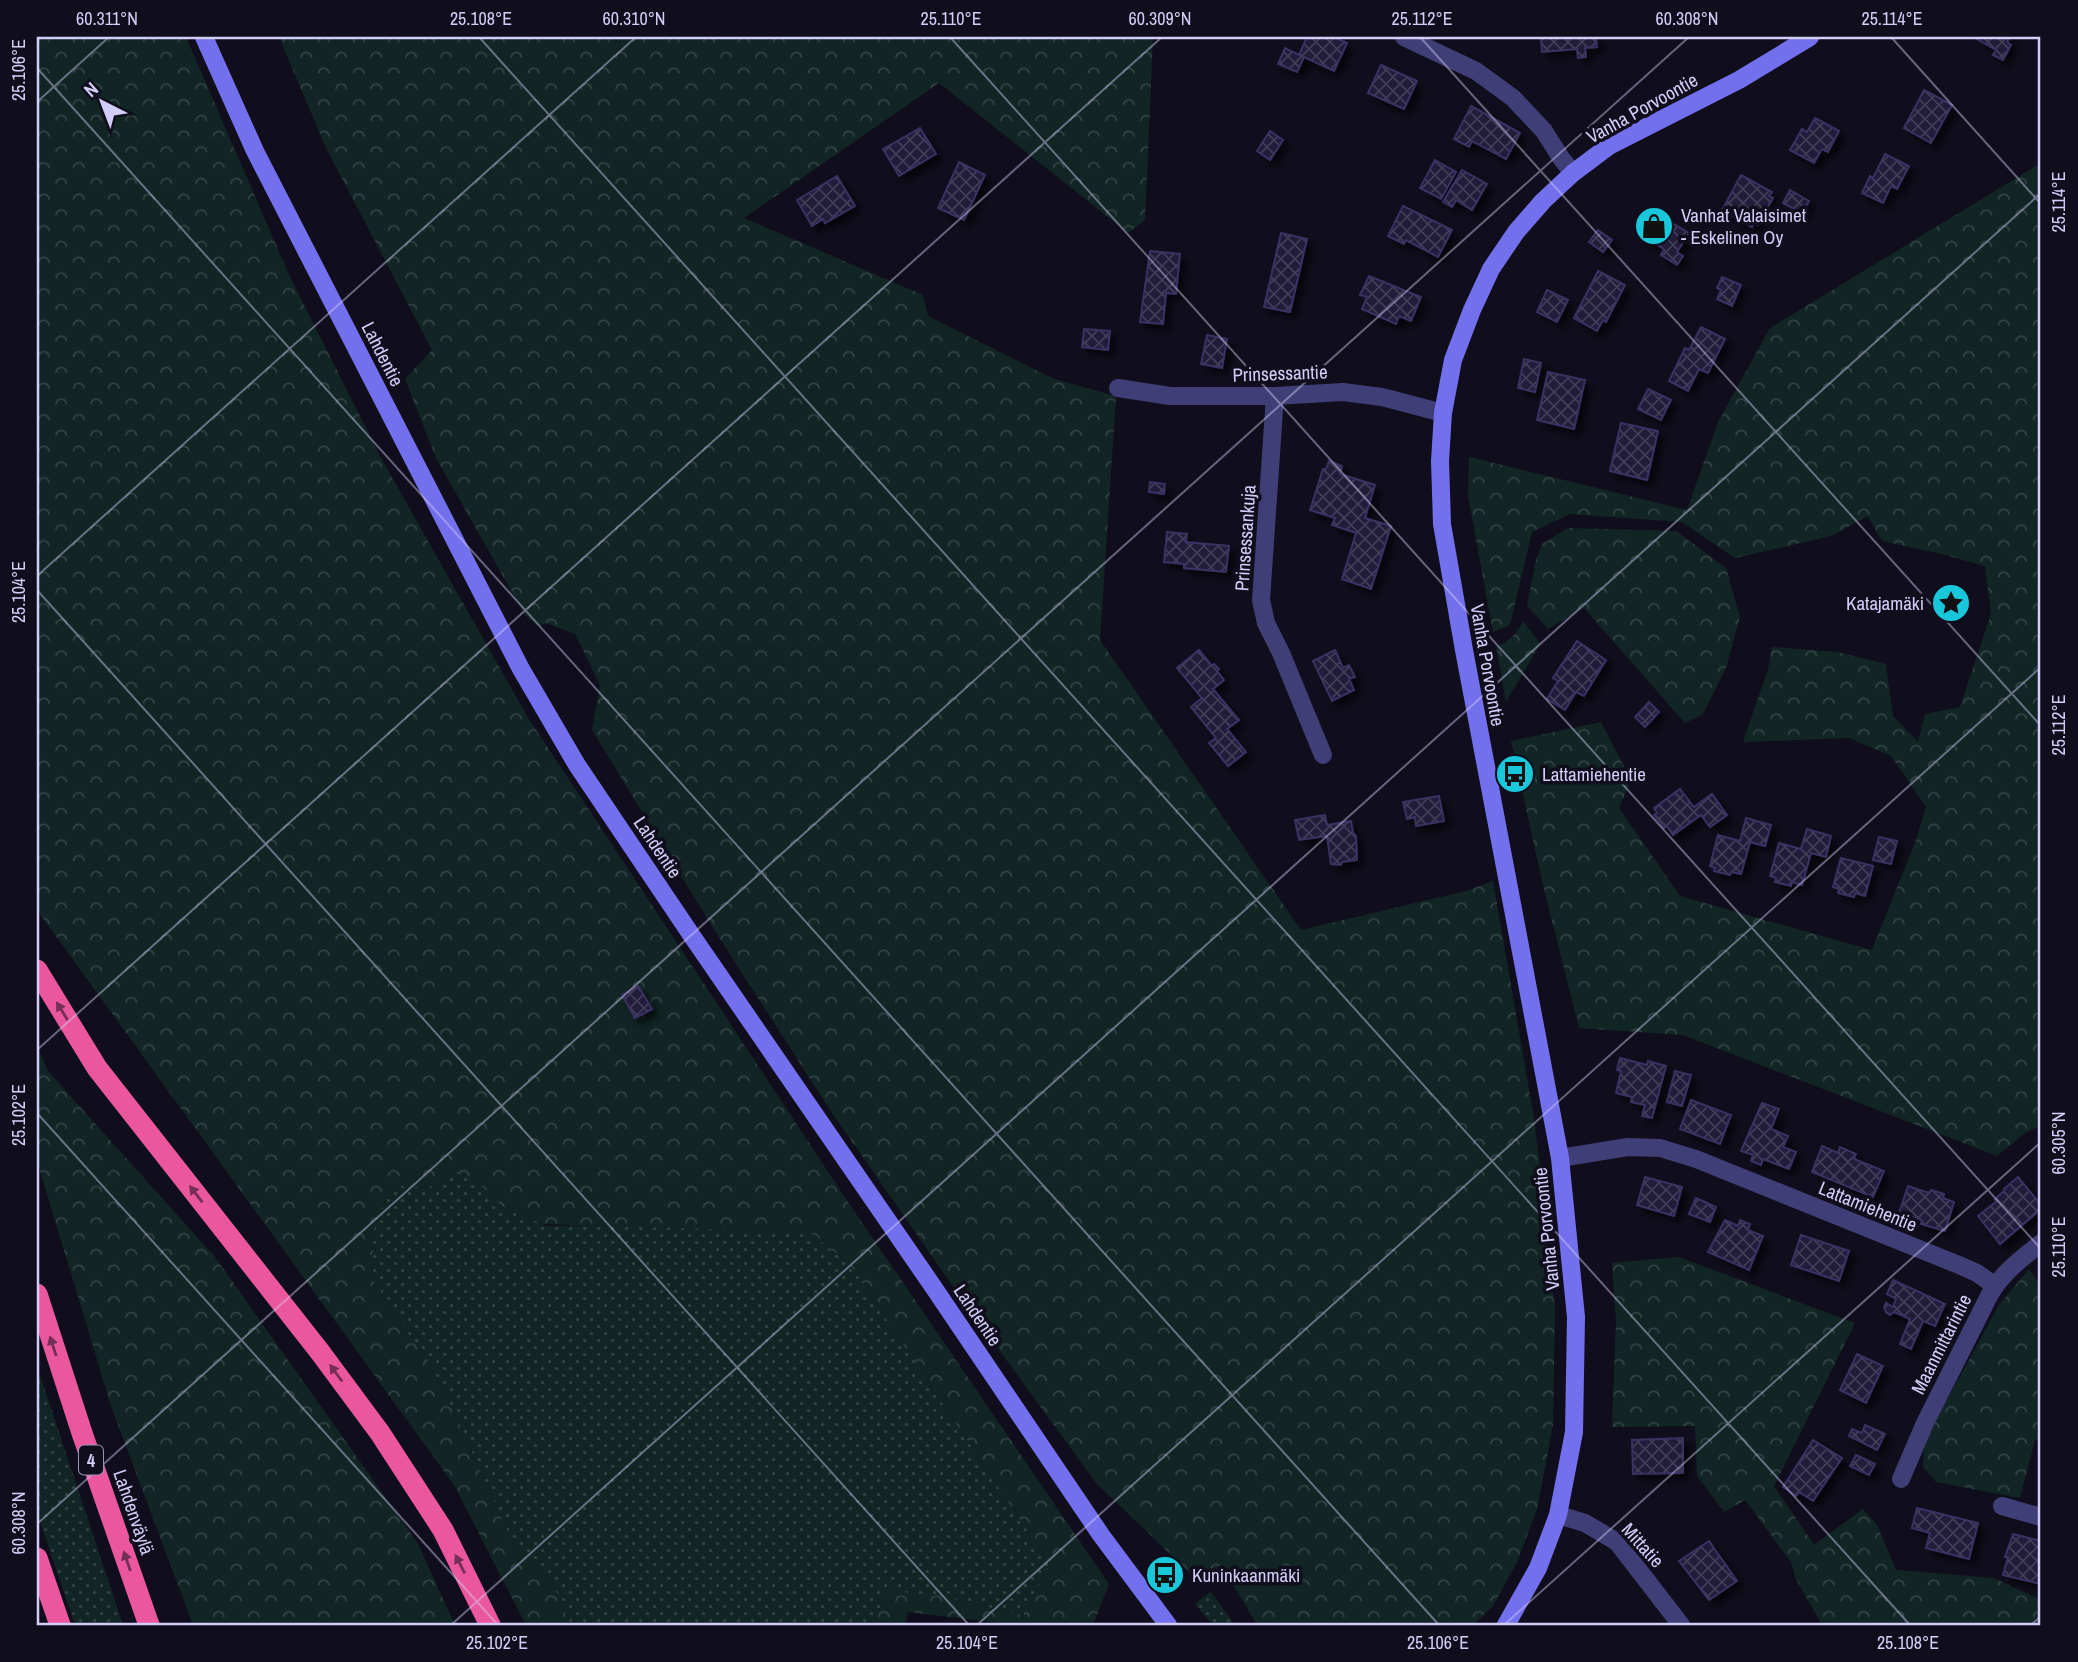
<svg xmlns="http://www.w3.org/2000/svg" width="2078" height="1662" font-family="'Archivo Narrow',sans-serif">
  <defs>
    <pattern id="grass-dots" width="8" height="8" patternUnits="userSpaceOnUse" patternTransform="scale(1.75)"><rect width="8" height="8" fill="#112524"/><path d="M2 2h.1M6 6h.1" fill="none" stroke="#334345" stroke-width="1.8" stroke-linecap="round"/></pattern>
    <pattern id="forest-crowns" width="20" height="18" patternUnits="userSpaceOnUse" patternTransform="scale(1.75)"><rect width="20" height="18" fill="#112524"/><path d="M2 6a3 3 0 1 1 6 0M12 15a3 3 0 1 1 6 0" fill="none" stroke="#334345"/></pattern>
    <pattern id="building-cross-hatch" width="8" height="8" patternUnits="userSpaceOnUse" patternTransform="scale(1.75)"><rect width="8" height="8" fill="#221c3a"/><path d="M0 0l8 8M0 8l8-8" fill="none" stroke="#413c57"/></pattern>
    <filter id="shadow"><feDropShadow dx="6" dy="6" stdDeviation="3.5" flood-color="#0009"/></filter>
  </defs>
  <rect width="100%" height="100%" fill="#100e1c"/>
  <path fill="url(#grass-dots)" d="M458 1171 484 1188 503 1207 547 1226 622 1225 809 1232 849 1263 1049 1563 1025 1616 941 1596 882 1602 875 1625H571L550 1578 511 1539 457 1419 427 1358 407 1332 371 1277 374 1229 384 1203 395 1185 428 1188Z
    M37 1366 123 1625H75L37 1513Z
    M1210 1592H1211L1235 1625H1208L1211 1623 1195 1604Z"/>
  <path fill="url(#forest-crowns)" d="M37 37H186L290 277 381 458 527 716 848 1202 1109 1584 1093 1625H1000L999 1623 908 1612 905 1625H875L882 1602 891 1591 941 1596 1025 1616 1049 1563 849 1263 809 1232 542 1224 503 1207 484 1188 458 1172 428 1188 396 1185 384 1203 374 1229 371 1277 407 1332 427 1358 457 1419 511 1539 550 1578 571 1625H526L454 1485 37 910Z
    M279 37H1153L1145 220 1128 233 939 83 744 218 923 295 928 316 1054 379 1116 396 1100 640 1301 930 1466 891 1493 881 1534 1118 1545 1208 1555 1311 1553 1425 1537 1509 1517 1562 1493 1606 1473 1625H1257L1229 1578 1190 1573 1096 1483 964 1302 830 1110 713 928 592 730 600 685 575 634 546 623 538 626 525 615 436 458 405 379 432 350 326 148Z
    M2041 163V1125L2025 1133 1997 1156 1683 1035 1579 1028 1543 885 1511 741 1601 722 1631 780 1619 808 1680 896 1872 950 1916 840 1926 807 1891 756 1849 738 1743 742 1768 669 1772 647 1838 652 1886 664 1893 716 1918 742 1925 714 1960 707 1991 614 1985 566 1942 554 1882 541 1868 516 1831 536 1735 558 1682 522 1570 514 1532 532 1510 625 1493 632 1468 495 1469 457 1687 510 1718 422 1770 328Z
    M1568 528 1676 531 1726 568 1740 617 1726 668 1703 714 1685 723 1584 608 1548 629 1527 606 1536 560 1542 544Z
    M1523 621 1540 644 1506 702 1496 647C1510 641 1516 635 1523 621Z
    M37 1046 48 1071 215 1257 417 1542 455 1625H193L111 1406 37 1161Z
    M1679 1257 1855 1323 1774 1486 1814 1545 1863 1509 1877 1525 1896 1570 1994 1578 2041 1600V1625H1822L1796 1579 1791 1562 1745 1500 1724 1512 1697 1476 1695 1426 1612 1427 1616 1321 1612 1263Z
    M2029 1269 2041 1286V1440H2035L2020 1498 1936 1482 1923 1467 1924 1442 1999 1305Z"/>
  <path fill="url(#building-cross-hatch)" stroke="#3b3064" stroke-width="2" filter="url(#shadow)" d="M1307 37H1334L1347 43 1334 71 1304 57 1297 72 1278 64 1285 48 1299 55Z
    M1541 37H1596L1597 47 1585 48 1586 57 1578 58 1577 49 1542 52Z
    M1978 37H2010L2007 42 2011 45 2003 60 1993 55 1996 50 1977 39Z
    M1381 65 1417 81 1404 109 1368 93Z
    M1924 90 1952 105 1931 143 1904 128Z
    M1471 106 1520 133 1506 159 1472 141 1469 147 1454 139Z
    M1815 118 1839 131 1828 152 1822 149 1814 163 1790 150 1802 129 1807 132Z
    M920 128 936 154 899 176 883 149Z
    M1270 131 1283 140 1270 160 1257 151Z
    M1885 154 1909 166 1897 189 1891 186 1883 203 1862 193 1870 176 1873 178Z
    M1435 160 1456 172 1441 199 1420 188Z
    M959 162 985 175 964 220 938 208Z
    M1462 170 1487 184 1472 210 1456 200 1452 207 1443 202Z
    M1741 175 1772 192 1769 196 1773 198 1758 225 1754 223 1752 227 1722 210Z
    M837 176 855 206 825 223 823 219 812 226 797 200Z
    M1790 190 1809 201 1802 213 1783 203Z
    M1403 206 1452 230 1438 257 1406 240 1404 244 1388 236Z
    M1654 212 1689 233 1677 252 1683 256 1677 265 1661 255 1664 249 1640 235Z
    M1598 230 1612 240 1603 252 1589 242Z
    M1281 233 1307 239 1290 312 1264 307Z
    M1150 251 1180 254 1176 294 1166 293 1163 324 1140 322Z
    M1598 271 1625 285 1606 322 1603 320 1597 331 1574 318Z
    M1369 276 1421 297 1411 321 1399 316 1396 324 1362 309 1367 297 1360 295Z
    M1722 277 1741 285 1732 306 1717 299 1721 290 1717 288Z
    M1547 290 1568 300 1557 322 1537 312Z
    M1701 327 1725 339 1708 373 1699 369 1688 391 1669 381 1685 348 1689 350Z
    M1084 329 1110 331 1108 350 1082 347Z
    M1207 335 1227 339 1222 368 1201 364Z
    M1524 359 1541 363 1535 392 1518 388Z
    M1548 372 1585 380 1574 429 1537 420Z
    M1648 389 1671 400 1661 420 1638 409Z
    M1621 423 1658 431 1647 480 1610 471Z
    M1329 461 1342 466 1340 474 1375 485 1365 518 1391 526 1371 589 1342 579 1356 533 1332 525 1335 518 1310 510 1323 469H1326Z
    M1150 482 1165 484 1164 494 1149 492Z
    M1167 532 1187 534 1186 542 1229 546 1226 572 1184 568V564L1164 562Z
    M1577 641 1606 660 1584 696 1576 692 1565 710 1547 699 1558 681 1553 678Z
    M1199 650 1212 666 1214 664 1219 669 1217 671 1224 680 1213 689 1239 720 1227 729 1246 752 1228 766 1209 743 1216 738 1191 707 1202 698 1177 668Z
    M1335 650 1343 668 1349 665 1355 677 1349 679 1354 690 1332 701 1313 661Z
    M1649 702 1659 712 1645 727 1635 717Z
    M1680 789 1694 807 1712 794 1727 815 1710 827 1701 815 1673 835 1667 826 1664 828 1654 815 1657 813 1654 808Z
    M1439 796 1444 821 1416 826 1415 817 1407 819 1403 802Z
    M1325 815 1327 825 1351 821 1353 833 1356 836 1357 860 1342 862 1341 865 1331 864 1327 836 1299 840 1295 820Z
    M1746 818 1771 825 1765 846 1750 842 1741 874 1731 872 1730 875 1714 871 1715 868 1710 866 1718 835 1740 841Z
    M1807 829 1831 836 1826 857 1811 853 1802 885 1792 882 1791 886 1775 882 1776 878 1770 876 1779 843 1801 849Z
    M1879 837 1897 841 1891 864 1873 860Z
    M1841 858 1873 866 1865 896 1855 893 1854 897 1838 893 1839 889 1833 887Z
    M638 986 652 1009 635 1018 622 995Z
    M1620 1058 1647 1065 1648 1061 1666 1066 1652 1118 1642 1116 1645 1105 1631 1102 1632 1097 1616 1093 1621 1071 1617 1070Z
    M1675 1071 1691 1075 1682 1106 1667 1102Z
    M1691 1100 1731 1115 1720 1144 1680 1129Z
    M1762 1103 1779 1109 1771 1129 1788 1136 1783 1147 1796 1152 1789 1169 1763 1159 1761 1165 1751 1161 1753 1155 1741 1151Z
    M1822 1146 1838 1153 1840 1147 1856 1154 1854 1159 1884 1171 1873 1197 1812 1172Z
    M1645 1177 1682 1187 1674 1216 1637 1205Z
    M2018 1177 2041 1205V1209L2000 1244 1978 1216 1997 1201 1995 1199 2005 1190 2004 1189Z
    M1908 1186 1929 1193 1931 1190 1944 1194 1943 1198 1954 1202 1945 1231 1921 1224 1922 1220 1899 1213Z
    M1696 1198 1716 1207 1710 1222 1689 1214Z
    M1725 1220 1738 1226 1740 1220 1750 1224 1748 1230 1763 1236 1749 1270 1708 1252Z
    M1801 1235 1849 1251 1839 1281 1791 1265Z
    M1893 1280 1945 1304 1935 1326 1923 1321 1911 1349 1900 1344 1910 1319 1894 1312 1890 1315 1886 1312 1884 1307 1886 1303 1893 1307 1896 1299 1887 1294Z
    M1857 1354 1883 1366 1866 1403 1840 1390Z
    M1865 1425 1885 1434 1877 1450 1849 1436 1852 1429 1862 1433Z
    M1683 1438V1473L1633 1474 1632 1440Z
    M1813 1440 1842 1458 1813 1501 1799 1492 1796 1496 1783 1487Z
    M1856 1455 1875 1464 1869 1475 1850 1466Z
    M1917 1508 1978 1523 1969 1559 1926 1548 1930 1533 1912 1528Z
    M2013 1534 2041 1541V1584L2003 1575 2008 1557H2005Z
    M1709 1541 1737 1581 1709 1600 1679 1561Z"/>
  <g fill="none" stroke-linecap="round" stroke-linejoin="round">
    <path stroke="#403e76" stroke-width="18" d="M1404 37 1476 71 1513 98 1544 131 1561 158 1573 173
      M1118 388 1170 396H1275L1343 392 1382 397 1443 413
      M1275 396 1261 600 1266 623 1281 653 1323 755
      M1560 1158 1628 1147 1660 1148 1696 1159 1959 1265 1977 1273 1995 1286
      M1901 1479 1925 1423 1990 1294C2002 1273 2022 1258 2041 1243
      M2002 1506 2041 1517
      M1558 1515 1585 1523 1617 1542 1681 1625"/>
    <path stroke="#7370ee" stroke-width="18" d="M204 37 255 151 521 669 577 765 692 936 934 1288 1101 1535 1168 1625
      M1506 1625 1538 1568 1558 1515 1574 1432 1576 1317 1560 1158 1464 650 1442 524 1440 461 1443 413 1453 360 1472 310 1491 269 1516 232 1543 201 1573 173 1609 146 1739 80 1810 37"/>
    <path stroke="#eb579e" stroke-width="21" d="M37 970 97 1068 320 1352 380 1433 443 1530 490 1625
      M37 1294 82 1433 149 1625
      M37 1558 60 1625"/>
  </g>
  <defs><path id="oneway-solid" d="M-6-.8H1V-3.2L6.5 0L1 3.2V.8H-6Z" transform="scale(1.75)"/></defs>
  <g fill="#732f56">
    <use href="#oneway-solid" transform="translate(62 1011) rotate(-122)"/>
    <use href="#oneway-solid" transform="translate(196 1194) rotate(-128)"/>
    <use href="#oneway-solid" transform="translate(53 1346) rotate(-108)"/>
    <use href="#oneway-solid" transform="translate(336 1373) rotate(-126)"/>
    <use href="#oneway-solid" transform="translate(127 1561) rotate(-109)"/>
    <use href="#oneway-solid" transform="translate(460 1564) rotate(-117)"/>
  </g>
  <path fill="none" stroke="#d3cef9" stroke-width="2" stroke-opacity="0.45" d="M479 37 1910 1625M950 37 2041 1249M1420 37 2041 726M1891 37 2041 204M37 68 1439 1625M37 102 109 37M37 576 636 37M37 590 969 1625M37 1050 1162 37M37 1113 498 1625M37 1524 1689 37M451 1625 2041 193M977 1625 2041 667M1504 1625 2041 1142M2031 1625 2041 1616"/>
  <defs>
    <symbol id="shop-disc" viewBox="-11 -11 22 22"><circle r="9.5" fill="#19c7da" stroke="#100e1c"/><path d="M-5-2.5h2.3a2.7 3.5 0 0 1 5.4 0H5L5.5 6h-11ZM-1.5-2.5h3a1.5 2.3 0 0 0-3 0Z" fill="#111"/></symbol>
    <symbol id="sight-disc" viewBox="-11 -11 22 22"><circle r="9.5" fill="#19c7da" stroke="#100e1c"/><path d="M0-6L1.8-2.2L6-1.7L2.9 1.2L3.7 5.4L0 3.3L-3.7 5.4L-2.9 1.2L-6-1.7L-1.8-2.2Z" fill="#111"/></symbol>
    <symbol id="bus-disc" viewBox="-11 -11 22 22"><circle r="9.5" fill="#19c7da" stroke="#100e1c"/><path d="M-5-6H5V4H4V6H2V4H-2V6H-4V4H-5ZM-3.5-4V0h7V-4ZM-3.5 1.2v1.5H-2V1.2ZM2 1.2v1.5H3.5V1.2Z" fill="#111"/></symbol>
  </defs>
  <g fill-rule="evenodd">
    <use href="#shop-disc" x="1632" y="204" width="44" height="44"/>
    <use href="#sight-disc" x="1929" y="581" width="44" height="44"/>
    <use href="#bus-disc" x="1493" y="752" width="44" height="44"/>
    <use href="#bus-disc" x="1143" y="1553" width="44" height="44"/>
  </g>
  <g text-anchor="middle" dominant-baseline="central" stroke-width="7" stroke-linejoin="round" paint-order="stroke">
    <rect fill="#100e1c" stroke="#9894b7" stroke-width="2" x="79" y="1445.5" width="24" height="29" rx="5"/>
    <g font-size="18" font-weight="bold" fill="#d3cef9">
      <text x="91" y="1460">4</text>
    </g>
    <g font-size="19" fill="#d3cef9" stroke="#100e1c">
      <text transform="translate(1642 108) rotate(-29)">Vanha Porvoontie</text>
      <text transform="translate(383 354) rotate(63)">Lahdentie</text>
      <text transform="translate(1280 373) rotate(-2)">Prinsessantie</text>
      <text transform="translate(1245 538) rotate(-86)">Prinsessankuja</text>
      <text transform="translate(1488 665) rotate(80)">Vanha Porvoontie</text>
      <text transform="translate(658 847) rotate(56)">Lahdentie</text>
      <text transform="translate(1868 1206) rotate(22)">Lattamiehentie</text>
      <text transform="translate(1546 1229) rotate(-96)">Vanha Porvoontie</text>
      <text transform="translate(978 1315) rotate(56)">Lahdentie</text>
      <text transform="translate(1941 1344) rotate(-63)">Maanmittarintie</text>
      <text transform="translate(134 1512) rotate(71)">Lahdenväylä</text>
      <text transform="translate(1643 1545) rotate(48)">Mittatie</text>
    </g>
    <g font-size="19" fill="#d3cef9" stroke="#100e1c" text-anchor="start">
      <text x="1681" y="215">Vanhat Valaisimet<tspan x="1681" dy="22">- Eskelinen Oy</tspan></text>
      <text x="1924" y="603" text-anchor="end">Katajamäki</text>
      <text x="1542" y="774">Lattamiehentie</text>
      <text x="1192" y="1575">Kuninkaanmäki</text>
    </g>
  </g>
  <rect width="2078" height="1662" fill="none" stroke="#100e1c" stroke-width="77"/>
  <g transform="translate(102 102) rotate(318)" stroke="#100e1c" stroke-width="5" paint-order="stroke">
  <path d="M0-5L12 26L0 18L-12 26Z" fill="#d3cef9"/>
  <text y="-10" font-size="19" font-weight="bold" text-anchor="middle" fill="#d3cef9">N</text>
  </g>
  <rect x="38" y="38" width="2001" height="1586" fill="none" stroke="#d3cef9" stroke-width="2.5"/>
  <g font-size="18" text-anchor="middle" fill="#d3cef9">
    <text x="107" y="25">60.311°N</text>
    <text x="481" y="25">25.108°E</text>
    <text x="634" y="25">60.310°N</text>
    <text x="951" y="25">25.110°E</text>
    <text x="1160" y="25">60.309°N</text>
    <text x="1422" y="25">25.112°E</text>
    <text x="1687" y="25">60.308°N</text>
    <text x="1892" y="25">25.114°E</text>
    <text transform="translate(19 70) rotate(-90)" y="6">25.106°E</text>
    <text transform="translate(2059 202) rotate(-90)" y="6">25.114°E</text>
    <text transform="translate(19 592) rotate(-90)" y="6">25.104°E</text>
    <text transform="translate(2059 725) rotate(-90)" y="6">25.112°E</text>
    <text transform="translate(19 1115) rotate(-90)" y="6">25.102°E</text>
    <text transform="translate(2059 1143) rotate(-90)" y="6">60.305°N</text>
    <text transform="translate(2059 1247) rotate(-90)" y="6">25.110°E</text>
    <text transform="translate(19 1523) rotate(-90)" y="6">60.308°N</text>
    <text x="497" y="1649">25.102°E</text>
    <text x="967" y="1649">25.104°E</text>
    <text x="1438" y="1649">25.106°E</text>
    <text x="1908" y="1649">25.108°E</text>
  </g>
</svg>
